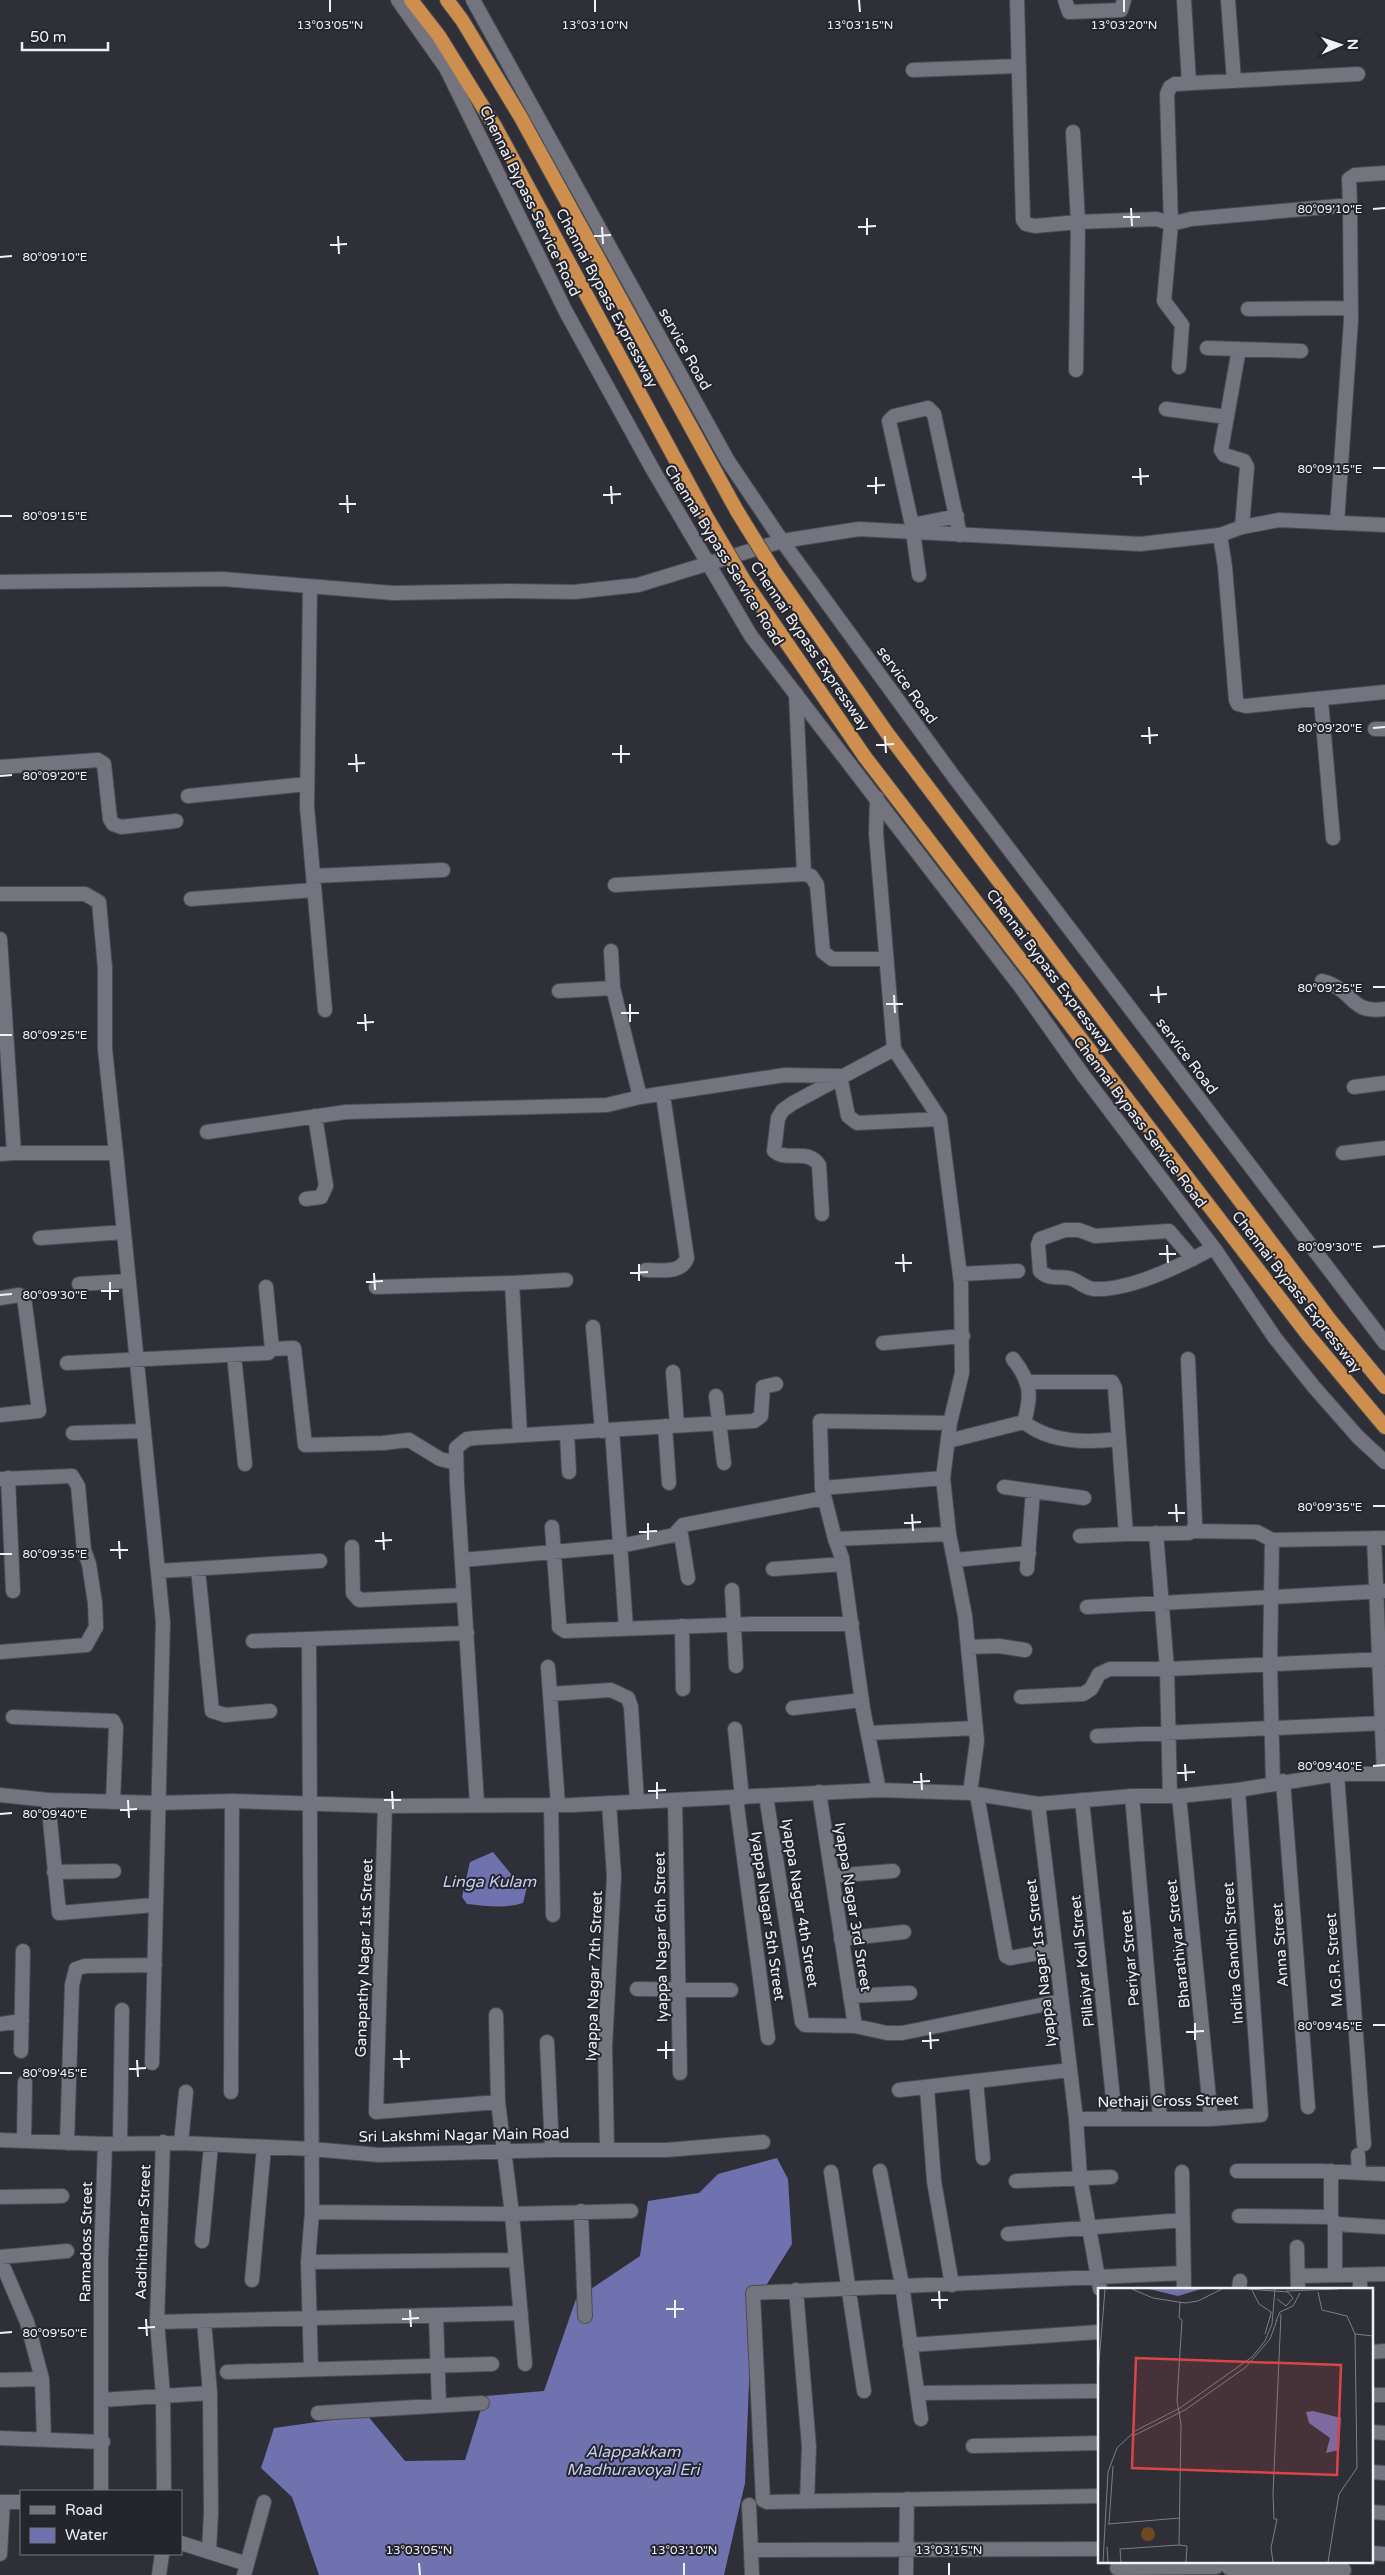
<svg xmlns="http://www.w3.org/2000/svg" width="1385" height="2575" font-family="'Varela Round',sans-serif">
  <rect width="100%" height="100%" fill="#2f2f37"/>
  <path fill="#7071af" d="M493 1852 511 1874 528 1883 523 1903C504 1909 487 1906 467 1904L462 1897 470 1862Z
    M777 2158 788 2179 792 2244 752 2308 745 2483 724 2575H319L292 2497 261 2468 274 2428 367 2415 405 2461 465 2460 485 2396 544 2391 576 2299 640 2256 648 2201 699 2193 718 2174Z"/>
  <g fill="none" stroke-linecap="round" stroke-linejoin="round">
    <defs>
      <path id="minor" d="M1017 0 1023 220 1026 224 1035 226 1078 222 1157 219 1171 224 1191 219 1350 205 1351 320 1337 523
        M1065 0 1069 12 1121 10 1124 0
        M1184 0 1189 83
        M1228 0 1234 81
        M913 70 1019 66
        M1073 132 1078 222 1076 370
        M1350 205 1349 179 1355 175 1385 173
        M1248 309 1350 308
        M1207 348 1301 351
        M1239 349 1221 450 1224 455 1244 461 1247 467 1242 527
        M1179 367 1182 325 1164 301 1171 224 1167 94 1170 87 1175 84 1358 74
        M1166 409 1227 417
        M912 525 957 516
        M1220 535 1225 567 1236 700 1238 704 1246 706 1385 692
        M919 575 912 525 889 421 894 416 928 408 934 414 960 535
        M310 587 307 807 325 1010
        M796 694 804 874
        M1321 700 1333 838
        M1375 729H1385
        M0 767 98 760 104 764 110 819 113 824 121 827 176 821
        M188 796 307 784
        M877 798 876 833 894 1049 940 1119 961 1283 962 1373 950 1423 943 1478 949 1534 965 1616 977 1741 970 1793
        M313 876 443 870
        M615 885 804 874 811 876 817 885 823 952 832 959H885
        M0 894H85L99 902 105 968V1049L116 1153
        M191 899 314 890
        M0 939 14 1153H116L163 1622 152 2063
        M611 951 613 988 640 1097 785 1075 840 1076 848 1116 857 1123 940 1119
        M1322 981C1356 990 1348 1014 1385 1009
        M559 991 613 988
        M1354 1087 1385 1083
        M207 1132 346 1112 607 1105 640 1097
        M1343 1153 1385 1148
        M0 1154 14 1153
        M306 1199 321 1197 326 1186 315 1116
        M822 1214 819 1165C808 1148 787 1162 774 1151L778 1118 783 1110 793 1103 894 1049
        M40 1238 124 1232
        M1193 1259 1169 1231 1095 1236 1079 1230H1065L1040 1239 1038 1245 1040 1271C1049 1280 1058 1276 1069 1278 1078 1280 1084 1288 1094 1289 1130 1291 1182 1265 1213 1248
        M646 1270C661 1270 681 1274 687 1258L663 1095
        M960 1274 1018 1271
        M512 1283 566 1280
        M79 1284 129 1281
        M376 1287 512 1283 520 1435
        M0 1298 19 1295 24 1297 39 1411 0 1415
        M593 1327 602 1431
        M883 1343 963 1336
        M272 1349 294 1348 305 1445 383 1443 409 1440 440 1459 456 1463
        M234 1355 245 1464
        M1013 1359C1031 1382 1032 1395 1024 1422
        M67 1363 268 1353 272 1349 266 1287
        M673 1372 677 1425
        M1027 1382H1112L1115 1388 1126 1534 1189 1533 1194 1529 1195 1523 1188 1359
        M716 1396 724 1463
        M665 1426 669 1483
        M612 1430 626 1628
        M73 1433 144 1431
        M567 1433 569 1472
        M948 1441 1024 1422C1050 1443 1088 1443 1118 1439
        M8 1478 13 1591
        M0 1479 72 1476 78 1486 84 1550 89 1564 95 1603 96 1627 86 1645 0 1652
        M1004 1487 1084 1498
        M822 1488 943 1478
        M552 1527 559 1622V1627L565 1631 752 1624H852
        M680 1528 688 1578
        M1192 1531 1257 1532 1272 1540 1385 1538
        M1156 1533 1167 1669 1170 1796
        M1080 1536 1126 1534
        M1374 1538 1384 1774
        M835 1539 949 1534
        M1272 1540 1270 1664 1273 1783
        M352 1547 353 1593 359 1600 464 1595
        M462 1560 620 1546 674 1535 683 1525 824 1498
        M955 1560 1029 1553
        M198 1569 212 1711 225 1715 270 1711
        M773 1569 843 1564
        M1027 1569 1033 1491
        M158 1571 320 1561
        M732 1590 736 1666
        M1087 1607 1385 1591
        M682 1626 683 1689
        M309 1640 312 2212 308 2262 311 2368
        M253 1641 467 1633
        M968 1647 999 1646 1025 1650
        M548 1667 558 1805
        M550 1694 611 1690 628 1698 631 1707 637 1802
        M1021 1697 1083 1694 1091 1689 1099 1674 1110 1669H1167L1385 1659
        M793 1708 862 1700
        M13 1717 113 1721 116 1727 113 1802
        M735 1729 742 1798
        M868 1733 976 1728
        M1097 1736 1385 1723
        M1337 1774 1364 2144
        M1283 1781 1308 2107
        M879 1790 863 1709 842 1558 835 1539 822 1488 820 1421 950 1423
        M819 1792 855 2026
        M977 1795 1006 1956 1010 1958 1055 1950
        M766 1796 802 2022 805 2025 855 2026 887 2033H902L1061 2001
        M1132 1796 1160 2118
        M1179 1796 1211 2119
        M736 1798 768 2038
        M48 1800 59 1913 154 1905
        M675 1800 680 2073
        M1082 1800 1115 2118
        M477 1804 457 1484 456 1448 467 1439 475 1438 754 1421 761 1416 763 1387 776 1384
        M1038 1804 1076 2119 1080 2177 1100 2289
        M551 1805 553 1915
        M385 1806 376 2112 498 2102
        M54 1872 114 1871
        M832 1876 893 1871
        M841 1939 904 1932
        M637 1989 731 1990
        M850 1996 910 1993
        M496 2015 498 2102 512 2214 525 2364
        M0 2024 22 2021
        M547 2042 552 2150
        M21 2051 23 1951
        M976 2081 983 2158
        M927 2088 934 2181 952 2285
        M899 2090 1070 2070
        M231 2092 232 1801
        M1076 2119H1211L1261 2115 1238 1790
        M0 2140 105 2144 181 2143 312 2149 379 2155 552 2150H666L763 2142
        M24 2140 25 2082
        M163 2142 157 2322 163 2395 164 2491
        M67 2143 72 1985 76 1969 85 1966 155 1965
        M181 2143 186 2092
        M120 2144 122 2010
        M607 2150 605 2047 614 1876 609 1803
        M1358 2155 1359 2173
        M880 2171 902 2285 921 2419
        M1237 2171H1322L1385 2174
        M1331 2171V2217L1335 2224V2275
        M831 2172 864 2391
        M1182 2172 1184 2289
        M1016 2181 1111 2177
        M0 2197 62 2196
        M581 2211 585 2316
        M312 2212 512 2214 631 2211
        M1239 2216 1331 2217
        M1335 2224 1385 2227
        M1008 2234 1183 2220
        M202 2241 211 2145
        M1297 2247 1298 2289
        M0 2257 67 2251
        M0 2259 27 2322 42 2379 44 2439
        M308 2262 516 2260
        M1360 2275V2289
        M1298 2276 1385 2274
        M252 2280 264 2147
        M1239 2289 1240 2281
        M796 2290 809 2447 807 2501
        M436 2316 439 2406
        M204 2321 210 2393 211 2513 209 2551
        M157 2322 521 2313
        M910 2345 1099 2332
        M1371 2352 1385 2351
        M227 2372 492 2364
        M0 2380 42 2379
        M917 2393 1099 2391
        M1371 2395H1385
        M101 2400 210 2393
        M318 2413 482 2403
        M1371 2432 1385 2433
        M0 2438 103 2442
        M973 2446 1099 2443
        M1371 2472 1385 2473
        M101 2491V2260L105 2144
        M1099 2496 767 2502 763 2500 753 2293 1184 2273
        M0 2502H21
        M749 2505 752 2575
        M1371 2512 1385 2513
        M181 2543 247 2564 244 2575
        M751 2550 1099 2549
        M1371 2553 1385 2554
        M0 2554 3 2502
        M247 2564 264 2502
        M1117 2568 1216 2567
        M1229 2568 1344 2570
        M159 2575 162 2554
        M906 2575 907 2499"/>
      <path id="tertiary" d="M398 0 446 68 566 312 653 470 751 636 1020 986 1083 1075 1216 1251 1275 1338 1314 1387 1358 1437 1385 1462
        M473 0 728 461 782 541 954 777 1385 1343
        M0 582 223 579 393 593 509 591 574 592 638 585 782 541 859 529 1140 544 1220 535 1242 527 1279 520 1385 525
        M0 1795 48 1800 159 1803 232 1801 385 1806 572 1805 879 1790 970 1793 1038 1804 1132 1796H1179L1238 1790 1337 1774H1385"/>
      <path id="trunk" d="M411 0 439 36 496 128 706 516
        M447 0 462 20 520 116 737 511
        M774 571 887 733 1330 1320 1385 1387
        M745 582 865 757 1308 1335 1385 1427"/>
    </defs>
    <use href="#minor" stroke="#4b4c52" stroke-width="16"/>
    <use href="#tertiary" stroke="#4b4c52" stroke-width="16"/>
    <use href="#trunk" stroke="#4b4c52" stroke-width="16"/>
    <use href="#minor" stroke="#73747d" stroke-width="14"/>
    <use href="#tertiary" stroke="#73747d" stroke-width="14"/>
    <use href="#trunk" stroke="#ce8e4e" stroke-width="14"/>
    <defs>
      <path id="trunk-bridge" d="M737 511 774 571
        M706 516 745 582"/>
    </defs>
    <use href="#trunk-bridge" stroke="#4b4c52" stroke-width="16" stroke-linecap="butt"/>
    <use href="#trunk-bridge" stroke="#ce8e4e" stroke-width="14"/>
  </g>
  <path fill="none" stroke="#f1f2f7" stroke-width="2" d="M330 0V12M595 0V12M859 0 860 12M1124 0V12M1131 208 1132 226M1373 209 1385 208M1123 217H1140M867 218V235M602 227 603 244M858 227 876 226M338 236 339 254M594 236 611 235M330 245 347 244M0 257 12 256M1140 468 1141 485M1373 468H1385M876 477V494M1132 477 1149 476M611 486 612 504M867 486 885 485M347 495 348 513M603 495 621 494M339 504H356M0 516H12M1149 727 1150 744M1373 728 1385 727M885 736 886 753M1141 736 1158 735M621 745V763M876 745 894 744M356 754 357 772M612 754H630M348 764 365 763M0 776 12 775M1158 986 1159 1003M1373 987H1385M894 995 895 1013M1150 995 1167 994M630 1004V1022M886 1004H903M621 1013H639M365 1014 366 1031M357 1023 374 1022M0 1035H12M1167 1245 1168 1263M1373 1247 1385 1246M903 1254 904 1272M1159 1254H1176M895 1263H912M639 1264V1281M374 1273 375 1290M630 1273 648 1272M110 1282V1300M366 1282 383 1281M101 1291H119M0 1295 12 1294M1176 1504 1177 1522M1373 1506H1385M1168 1513H1185M912 1514 913 1531M648 1523V1540M904 1523 921 1522M383 1532 384 1550M639 1532 657 1531M119 1541 120 1559M375 1541 392 1540M110 1550H128M0 1554H12M1185 1764 1186 1781M1373 1766 1385 1765M921 1773 922 1790M1177 1773 1195 1772M657 1782V1799M913 1782 930 1781M392 1791 393 1809M648 1791 666 1790M128 1800 129 1818M384 1800H401M120 1810 137 1809M0 1814 12 1813M1195 2023V2040M1373 2025H1385M930 2032 931 2049M1186 2032 1204 2031M666 2041V2059M922 2041 939 2040M401 2050 402 2068M657 2050H675M393 2059H410M137 2060 138 2077M129 2069 146 2068M0 2073H12M939 2291 940 2309M675 2300V2318M931 2300H948M666 2309H684M410 2310 411 2327M146 2319 147 2336M402 2319 419 2318M138 2328 155 2327M0 2333 12 2332M419 2563 420 2575M684 2563V2575M949 2563V2575"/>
  <g text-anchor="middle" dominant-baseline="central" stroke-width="4" stroke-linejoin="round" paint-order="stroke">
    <g font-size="15" fill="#f1f2f7" stroke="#25252d">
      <text transform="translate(530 201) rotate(64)">Chennai Bypass Service Road</text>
      <text transform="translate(607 298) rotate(62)">Chennai Bypass Expressway</text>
      <text transform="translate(685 349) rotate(61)">service Road</text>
      <text transform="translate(724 555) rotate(58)">Chennai Bypass Service Road</text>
      <text transform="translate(810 646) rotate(56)">Chennai Bypass Expressway</text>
      <text transform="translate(907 685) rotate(54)">service Road</text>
      <text transform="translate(1050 971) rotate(53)">Chennai Bypass Expressway</text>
      <text transform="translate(1187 1056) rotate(53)">service Road</text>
      <text transform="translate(1140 1122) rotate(53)">Chennai Bypass Service Road</text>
      <text transform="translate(1297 1292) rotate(52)">Chennai Bypass Expressway</text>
      <text transform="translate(800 1903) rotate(81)">Iyappa Nagar 4th Street</text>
      <text transform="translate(853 1907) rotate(81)">Iyappa Nagar 3rd Street</text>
      <text transform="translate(768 1916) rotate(82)">Iyappa Nagar 5th Street</text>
      <text transform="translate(661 1937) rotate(-91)">Iyappa Nagar 6th Street</text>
      <text transform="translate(1178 1944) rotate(-96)">Bharathiyar Street</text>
      <text transform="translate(1280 1945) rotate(-94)">Anna Street</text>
      <text transform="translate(1233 1953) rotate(-94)">Indira Gandhi Street</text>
      <text transform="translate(364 1958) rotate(-88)">Ganapathy Nagar 1st Street</text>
      <text transform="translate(1130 1958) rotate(-95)">Periyar Street</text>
      <text transform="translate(1334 1960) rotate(-94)">M.G.R. Street</text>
      <text transform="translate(1082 1961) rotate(-96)">Pillaiyar Koil Street</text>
      <text transform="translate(1041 1963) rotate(-97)">Iyappa Nagar 1st Street</text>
      <text transform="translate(594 1976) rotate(-88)">Iyappa Nagar 7th Street</text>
      <text transform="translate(1168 2101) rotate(-1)">Nethaji Cross Street</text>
      <text transform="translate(464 2135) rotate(-1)">Sri Lakshmi Nagar Main Road</text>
      <text transform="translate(143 2232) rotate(-88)">Aadhithanar Street</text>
      <text transform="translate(86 2242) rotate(-89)">Ramadoss Street</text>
    </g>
    <g font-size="16" font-style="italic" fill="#cacdf1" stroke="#25252d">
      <text x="489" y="1882">Linga Kulam</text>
      <text x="633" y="2452">Alappakkam<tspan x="633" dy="18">Madhuravoyal Eri</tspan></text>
    </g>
  </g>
  <g transform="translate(1098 2288)">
    <rect width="275" height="275" fill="#2f2f37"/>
    <path d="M43 246a7 7 0 1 1 14 0a7 7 0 1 1-14 0Z" fill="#704923"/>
    <path d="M51 1H103L80 8ZM215 123 243 130 241 162 228 165 232 150 211 135 208 124Z" fill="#7071af"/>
    <path fill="none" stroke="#7d7d84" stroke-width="1" d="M34 1 55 10 87 15 100 13 124 1M150 1 190 4 195 10 188 18 179 11M154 2 161 16 173 24 172 30M188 3 240 1M220 4 224 22 249 28 257 46 259 180 241 206 230 274M82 14 81 30 84 32 79 113 83 136 81 257 89 258 88 274M178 33 182 24 195 18 202 5M167 46 172 29M257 46 275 48M0 87 7 1M0 122V198M35 148 87 122 148 79 172 51 179 32M10 236 82 230M11 236 15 178M9 259 10 274M5 274 10 184 19 160 37 143 82 120 154 69 167 53 174 36 177 1M23 274 22 261 81 257M175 274 173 260 179 231H176L175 206 183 26"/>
    <path fill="#da4647" fill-opacity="0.15" stroke="#da4647" stroke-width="2.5" d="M38 70 243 77 239 187 34 180Z"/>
    <rect width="275" height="275" fill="none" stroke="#f1f2f7" stroke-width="2.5"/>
  </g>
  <g font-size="12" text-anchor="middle" fill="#f1f2f7" stroke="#25252d" stroke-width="4" stroke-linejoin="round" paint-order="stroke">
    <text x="330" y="29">13°03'05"N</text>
    <text x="595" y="29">13°03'10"N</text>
    <text x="860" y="29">13°03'15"N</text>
    <text x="1124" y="29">13°03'20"N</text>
    <text x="1330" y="213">80°09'10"E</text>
    <text x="55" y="261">80°09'10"E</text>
    <text x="1330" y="473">80°09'15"E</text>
    <text x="55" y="520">80°09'15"E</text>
    <text x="1330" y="732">80°09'20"E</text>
    <text x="55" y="780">80°09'20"E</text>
    <text x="1330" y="992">80°09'25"E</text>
    <text x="55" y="1039">80°09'25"E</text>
    <text x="1330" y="1251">80°09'30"E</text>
    <text x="55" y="1299">80°09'30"E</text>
    <text x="1330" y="1511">80°09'35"E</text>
    <text x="55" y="1558">80°09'35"E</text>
    <text x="1330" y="1770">80°09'40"E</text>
    <text x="55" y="1818">80°09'40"E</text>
    <text x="1330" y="2030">80°09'45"E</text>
    <text x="55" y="2077">80°09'45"E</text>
    <text x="55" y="2337">80°09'50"E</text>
    <text x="419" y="2554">13°03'05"N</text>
    <text x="684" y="2554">13°03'10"N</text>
    <text x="949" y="2554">13°03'15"N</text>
  </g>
  <rect x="20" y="2490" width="162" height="65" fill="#25252d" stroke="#77777e"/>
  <rect x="30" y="2506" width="25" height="8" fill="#73747d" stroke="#77777e"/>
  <text x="65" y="2515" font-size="15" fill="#f1f2f7">Road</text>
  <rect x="30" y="2528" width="25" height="15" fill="#7071af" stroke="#77777e"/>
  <text x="65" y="2540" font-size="15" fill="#f1f2f7">Water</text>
  <g transform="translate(1340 45) rotate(88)" stroke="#25252d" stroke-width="4" paint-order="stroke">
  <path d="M0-4L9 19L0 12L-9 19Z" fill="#f1f2f7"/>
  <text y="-8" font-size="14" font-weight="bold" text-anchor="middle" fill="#f1f2f7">N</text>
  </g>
  <path d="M22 42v8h86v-8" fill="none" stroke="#f1f2f7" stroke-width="2.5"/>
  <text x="30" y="42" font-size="15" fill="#f1f2f7" stroke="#25252d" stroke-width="4" paint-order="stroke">50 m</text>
</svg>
